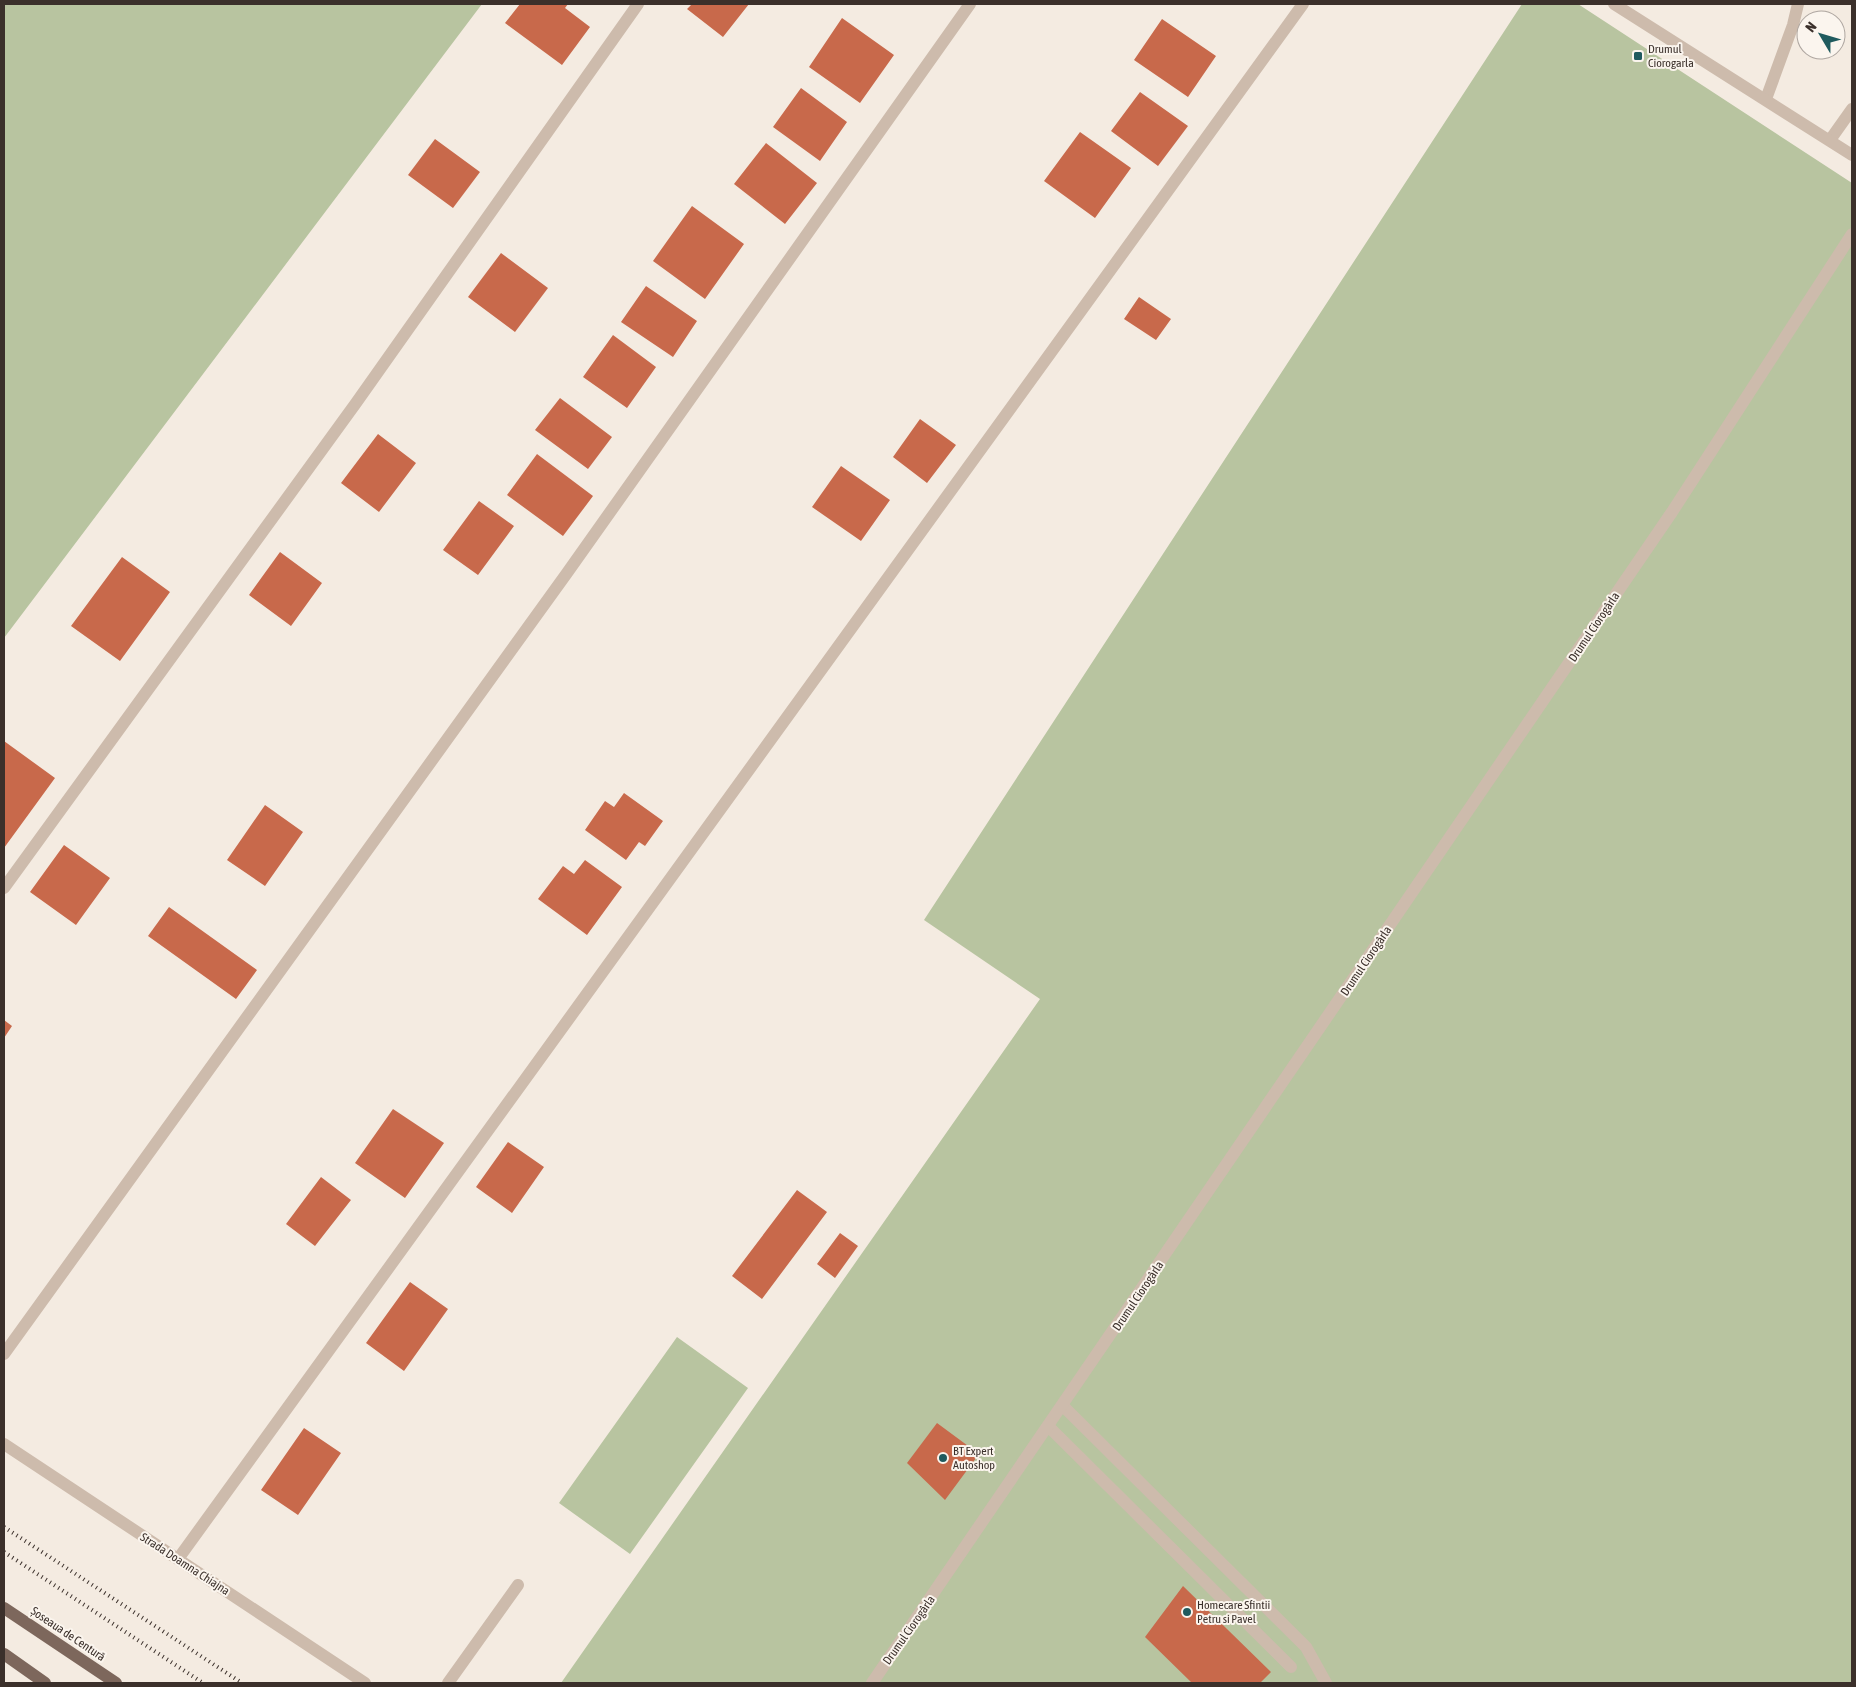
<svg xmlns="http://www.w3.org/2000/svg" width="1856" height="1687" font-family="'Asap Condensed',sans-serif">
  <rect width="100%" height="100%" fill="#f4ebe1"/>
  <path fill="#b8c4a0" d="M4 4H482L4 638Z
    M1522 4H1578L1852 183V1683H561L1040 999 924 920Z
    M677 1337 748 1388 630 1554 559 1503Z"/>
  <path fill="#c8694b" d="M520 4H568L565 8 590 27 562 65 505 23Z
    M692 4H749L723 37 687 9Z
    M842 18 894 55 860 103 809 67Z
    M1162 19 1216 56 1188 97 1134 60Z
    M801 88 847 122 820 161 773 127Z
    M1140 92 1188 126 1158 166 1111 131Z
    M1080 132 1131 168 1095 218 1044 181Z
    M435 139 480 172 453 208 408 175Z
    M766 143 817 183 785 224 734 184Z
    M692 206 744 244 705 299 653 261Z
    M501 253 548 288 515 332 468 297Z
    M646 286 697 321 673 357 621 322Z
    M1139 297 1171 319 1156 340 1124 319Z
    M613 335 656 367 627 408 583 377Z
    M560 398 612 437 588 469 535 430Z
    M920 419 956 445 927 483 893 457Z
    M378 434 416 463 379 512 341 483Z
    M537 454 593 496 563 536 507 495Z
    M841 466 890 500 861 541 812 507Z
    M479 501 514 526 478 575 443 550Z
    M280 552 322 583 291 626 249 595Z
    M122 557 170 592 120 661 71 626Z
    M4 741 55 778 4 848Z
    M624 793 663 821 645 846 639 842 626 860 585 830 605 801 614 807Z
    M265 805 303 832 265 886 227 860Z
    M64 845 110 878 76 925 30 892Z
    M585 860 622 887 587 935 538 899 563 866 574 874Z
    M169 907 257 970 236 999 148 936Z
    M4 1020 12 1026 4 1038Z
    M393 1109 444 1143 405 1198 355 1163Z
    M508 1142 544 1167 512 1213 476 1187Z
    M321 1177 351 1200 315 1246 286 1224Z
    M797 1190 827 1212 762 1299 732 1276Z
    M840 1233 858 1246 835 1278 817 1264Z
    M410 1282 448 1309 404 1371 366 1343Z
    M937 1423 979 1454 945 1500 907 1463Z
    M304 1428 341 1453 298 1515 261 1490Z
    M1183 1586 1271 1672 1260 1683H1192L1145 1637Z"/>
  <g fill="none" stroke-linecap="round" stroke-linejoin="round">
    <path stroke="#cdbbac" stroke-width="12" d="M1766 99 1793 25 1798 4
      M1830 140 1852 109
      M1063 1406 1306 1647 1326 1683
      M1049 1427 1291 1667
      M448 1683 518 1585"/>
    <path stroke="#cdbbac" stroke-width="12" d="M1614 4 1852 155
      M4 888 356 403 638 4
      M4 1354 567 573 970 4
      M4 1444 365 1683
      M178 1559 1303 4
      M872 1683 1672 512 1852 234"/>
    <path stroke="#7d675c" stroke-width="12" d="M4 1608 116 1683
      M4 1654 45 1683"/>
    <path stroke="#3b302b" stroke-width="4" stroke-dasharray="1 4" stroke-linecap="butt" d="M4 1527 242 1683
      M4 1552 203 1683"/>
  </g>
  <g fill="#1f5a5e" stroke="#fbf5ee" stroke-width="2">
    <rect x="1633" y="51" width="10" height="10" rx="2.5"/>
    <circle cx="943" cy="1458" r="5"/>
    <circle cx="1187" cy="1612" r="5"/>
  </g>
  <g text-anchor="middle" dominant-baseline="central" stroke-width="4" stroke-linejoin="round" paint-order="stroke">
    <g font-size="12" fill="#3b302b" stroke="#fbf5ee" text-anchor="start">
      <text x="1648" y="49">Drumul<tspan x="1648" dy="14">Ciorogarla</tspan></text>
      <text x="953" y="1451">BT Expert<tspan x="953" dy="14">Autoshop</tspan></text>
      <text x="1197" y="1605">Homecare Sfintii<tspan x="1197" dy="14">Petru si Pavel</tspan></text>
    </g>
    <g font-size="12" fill="#3b302b" stroke="#fbf5ee">
      <text transform="translate(1594 627) rotate(-56)">Drumul Ciorogârla</text>
      <text transform="translate(1366 961) rotate(-56)">Drumul Ciorogârla</text>
      <text transform="translate(1138 1296) rotate(-56)">Drumul Ciorogârla</text>
      <text transform="translate(185 1564) rotate(33)">Strada Doamna Chiajna</text>
      <text transform="translate(909 1630) rotate(-55)">Drumul Ciorogârla</text>
      <text transform="translate(68 1634) rotate(34)">Șoseaua de Centură</text>
    </g>
  </g>
  <rect width="1856" height="1687" fill="none" stroke="#3b302b" stroke-width="10"/>
  <g transform="translate(1821 35) rotate(308)"><circle r="24" fill="#fbf5ee" stroke="#aea6a0"/>
  <path d="M0-4L9 19L0 12L-9 19Z" fill="#1f5a5e"/>
  <text y="-8" font-size="14" font-weight="bold" text-anchor="middle" fill="#3b302b">N</text>
  </g>
</svg>
